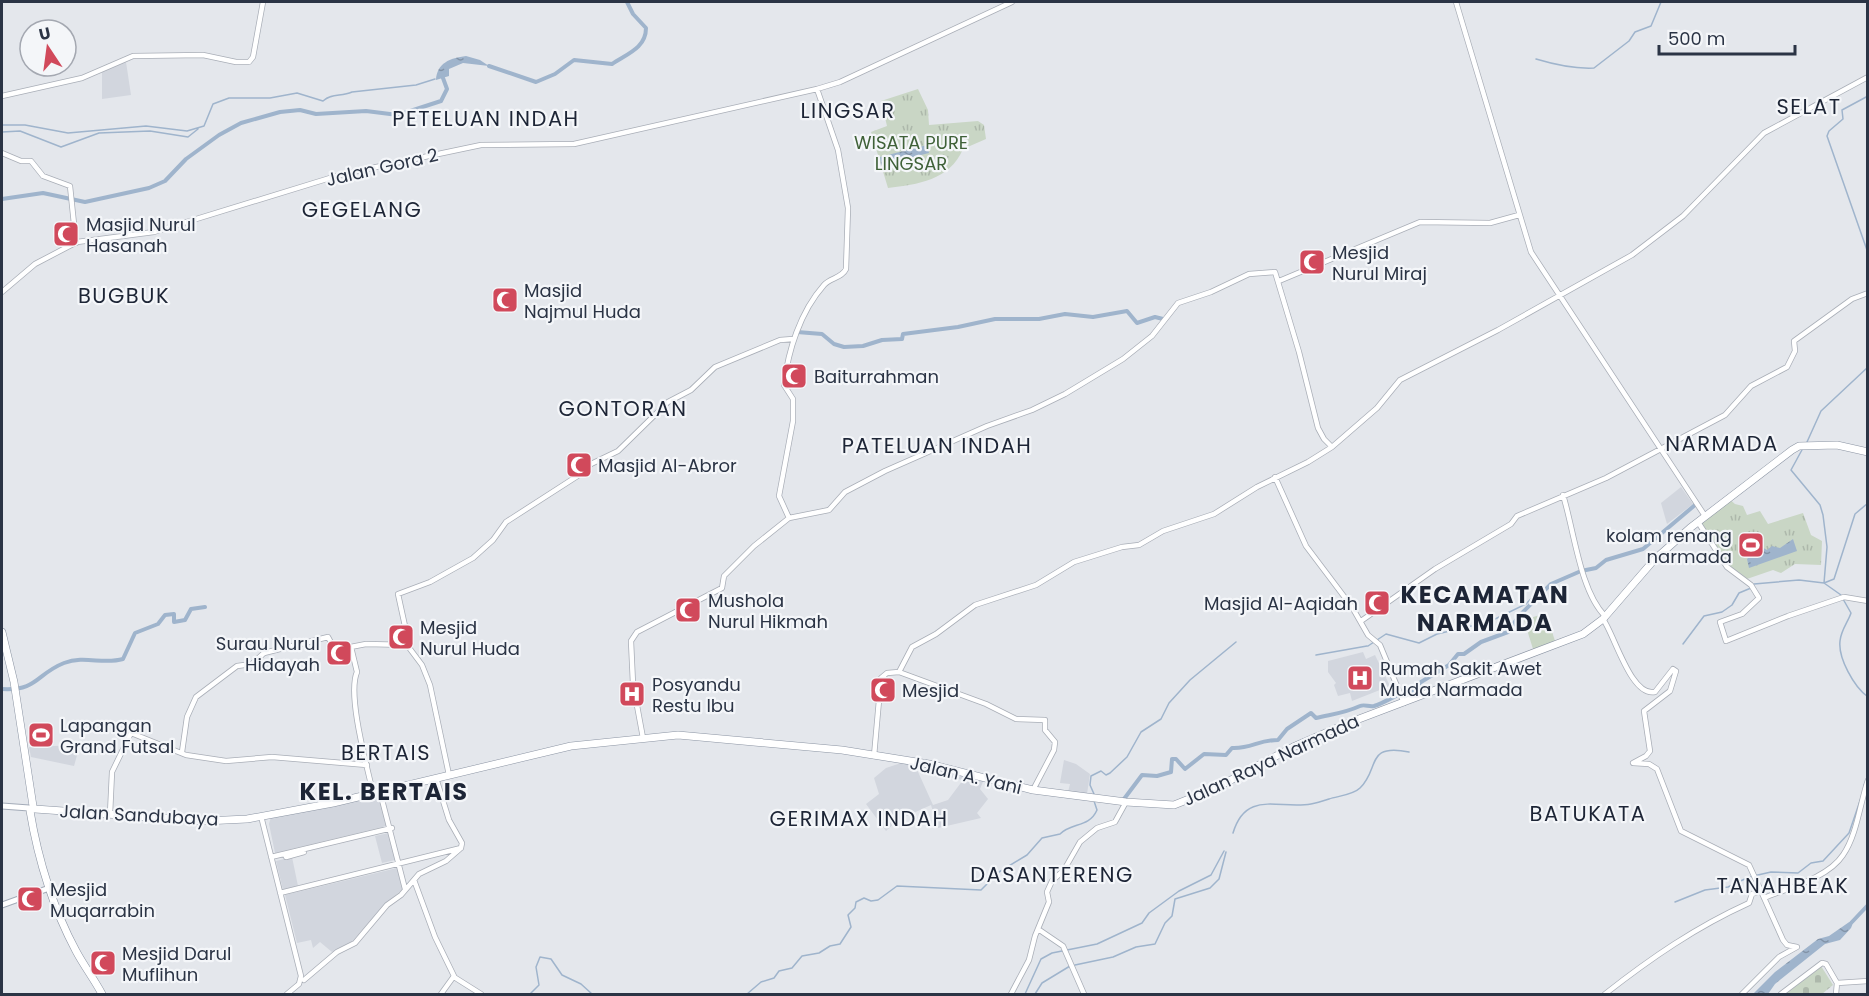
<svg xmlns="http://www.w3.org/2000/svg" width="1869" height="996" font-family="Poppins,sans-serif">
  <defs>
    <pattern id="cemetery-stones" width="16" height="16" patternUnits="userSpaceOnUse" patternTransform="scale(1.5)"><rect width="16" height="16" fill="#c9d6c5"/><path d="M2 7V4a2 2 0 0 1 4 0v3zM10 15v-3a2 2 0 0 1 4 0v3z" fill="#adb8ab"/></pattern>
    <pattern id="park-tufts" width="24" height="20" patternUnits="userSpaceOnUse" patternTransform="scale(1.5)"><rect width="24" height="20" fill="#c9d6c5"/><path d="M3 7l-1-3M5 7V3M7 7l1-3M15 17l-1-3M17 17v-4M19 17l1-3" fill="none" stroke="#adb8ab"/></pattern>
    <pattern id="water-ripples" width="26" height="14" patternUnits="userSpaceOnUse" patternTransform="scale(1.5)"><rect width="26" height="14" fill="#9fb4cc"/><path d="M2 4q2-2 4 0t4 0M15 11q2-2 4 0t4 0" fill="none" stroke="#8293a7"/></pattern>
  </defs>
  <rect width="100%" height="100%" fill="#e4e7ec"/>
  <path fill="#d2d6de" d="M126 62 131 95 102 99V70Z
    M1681 487 1693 504 1667 524 1661 503Z
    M1363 652 1366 659 1375 655 1390 686 1352 701 1350 693 1338 696 1334 685 1336 683 1328 672V661Z
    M80 745 74 766 31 757 29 747Z
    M1064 760 1076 764 1090 774 1087 794 1068 792 1070 784 1060 783Z
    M904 762 914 763 933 805 948 800 963 780 940 776 946 768 984 779 980 789 988 799 977 813 981 818 938 828 931 805 898 820 886 831 866 804 879 794 874 778 886 768Z
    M378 794 387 826 275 853 269 824 271 817Z
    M389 833 395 860 382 863 375 836Z
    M292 857 298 886 283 890 276 861Z
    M397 868 403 889 385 904 349 945 332 952 320 942 313 948 311 940 297 943 285 895Z"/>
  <path fill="#c9d6c5" d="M1546 613 1555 641 1533 649 1524 620Z"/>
  <path fill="url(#cemetery-stones)" d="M1821 966 1833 985 1822 994H1784Z"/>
  <path fill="url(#park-tufts)" d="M918 89 928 110 929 125 978 121 984 125 986 139 963 149C949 181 918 184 888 188L871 132 887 126 881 101Z
    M1728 498 1735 504 1743 506 1747 515 1760 511 1768 524 1803 513 1811 535 1822 541 1821 565 1795 564 1781 573 1773 570 1744 580C1724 564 1713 541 1698 522Z"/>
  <path fill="url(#water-ripples)" d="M466 56 480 60 489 66 463 63 449 69V76L436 80C437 63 450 58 466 56Z
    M927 145 929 153 881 165 880 157Z
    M1793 539 1797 551 1749 568 1747 559 1760 546 1767 550 1772 546 1780 548Z
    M1855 918 1851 928 1840 940 1825 944 1775 984 1768 994H1753L1775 972 1818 939 1829 936Z"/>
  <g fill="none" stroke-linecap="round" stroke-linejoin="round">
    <path stroke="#9fb4cc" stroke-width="1.5" d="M1536 59C1556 65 1575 69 1594 68L1629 41 1635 32 1651 26 1661 2
      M1868 96 1842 110 1843 119 1829 131 1827 136 1868 253
      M2 125H25L68 133 146 126 187 131 204 126 213 104 229 98H270L297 93 323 101C332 93 341 97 352 92L416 85 435 79
      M2 132 20 131 61 147 99 133 150 131 188 137 198 129
      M1807 442 1821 411 1868 367
      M1803 448 1791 470 1820 505 1823 515 1827 547 1824 583 1841 595
      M1754 584 1799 580 1824 583 1834 579 1855 514 1868 503
      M1843 599 1851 613C1848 622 1841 630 1840 641 1838 658 1854 687 1868 697
      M1683 644 1704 616 1722 612 1732 605 1739 593 1751 588
      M1368 646 1386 634 1419 643 1437 634 1489 622 1526 604 1541 588H1547
      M1316 655 1367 646
      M1864 785 1868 778
      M1094 794 1090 785 1091 776 1101 771 1106 775 1110 773 1127 757 1141 732 1161 719 1169 703 1190 680 1236 642
      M1233 833C1246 789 1280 810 1311 804 1317 803 1323 801 1329 799 1338 796 1353 795 1360 788 1380 769 1365 743 1409 752
      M1675 902 1705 890 1728 887 1749 877 1771 872 1798 873 1811 863 1823 861 1849 833 1861 798
      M1075 965 1113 957 1136 947 1155 944 1165 923 1172 916 1175 899 1210 888 1219 879 1226 852
      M530 994 539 985 536 967 540 957 551 959 562 975 581 984 592 994
      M747 994 761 982 774 978 779 971 792 968 802 956 819 953 830 946 840 944 851 927 848 915 855 908 856 902 864 898 871 901 878 900 897 886 981 890 999 872 1027 855 1042 838 1060 834C1072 822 1089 828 1097 810L1094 801
      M1025 994 1041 959 1052 953 1097 944 1142 923 1149 913 1179 891 1211 875 1224 851
      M1035 994 1042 983 1070 966"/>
    <path stroke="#9fb4cc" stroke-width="4" d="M489 66 536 82 555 74 574 60 612 64C627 54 646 48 646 28L633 14 627 2
      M2 199 43 193 85 202 149 188 165 181 186 159 219 135 241 123 280 112 300 110 316 114 366 111 398 115 441 101 447 89 443 78
      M797 332 822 334 834 344 844 347 863 346 882 340 902 339 903 334 958 327 995 319H1039L1065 314 1093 317 1127 311 1137 323 1155 317 1163 319
      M2 689C38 691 36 674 64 663 85 655 103 665 123 659L135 633 158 624 165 615 174 614V622L185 620 191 609 205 607
      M1124 799 1142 775 1157 776 1171 772 1172 759H1176L1185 769 1204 754 1226 755 1232 748C1251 749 1258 740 1278 740L1287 729 1311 713 1316 718C1333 714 1345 713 1360 706 1364 704 1369 707 1374 706 1388 702 1399 691 1413 691L1421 682 1449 665 1458 654H1464L1481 642 1508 632 1519 616 1551 584 1581 571 1596 568 1606 560 1643 549 1695 505
      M1852 922 1868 905"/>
    <defs>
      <path id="secondary" d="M1456 2 1531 252 1705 516
        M2 96 82 78 133 56 203 55 236 62H249L253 57 263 2
        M2 153 21 161H31L43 176 70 186 76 243
        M1279 281 1420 222 1490 223 1519 215
        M2 292 35 264 77 242 154 232 343 174 481 145 574 144 817 89 840 82 1012 2
        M1275 477 1306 546 1352 607 1368 635 1380 645 1404 703
        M1563 495C1574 530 1580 591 1605 616
        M789 518 779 496 793 421V399L784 385C788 351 800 312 824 285 830 278 842 278 846 269L848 208 838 150 817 89
        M1698 522 1727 567 1751 585 1759 598 1742 614 1720 622 1726 641 1788 616 1844 597 1868 601
        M1603 619C1615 636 1631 697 1655 692L1673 669 1676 671 1670 691 1644 711 1650 751 1646 756 1633 763 1649 764 1657 769 1681 831 1749 865 1761 891
        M1361 621 1435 569 1511 524 1517 516 1606 478 1725 415 1751 386 1787 367 1795 351 1794 341 1852 299 1868 293
        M351 647 357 672C347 695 367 766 373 793
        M899 672 912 647 936 634 975 605 1036 585 1074 562 1122 547 1139 545 1163 531 1214 514 1257 487 1308 462 1332 447 1377 408 1400 380 1498 330 1632 255 1683 216 1764 133 1868 77
        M643 738 633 684 631 641 637 632 722 588 724 576 754 546 789 518 829 510 845 492 885 471 987 426 1032 410 1065 394 1123 359 1152 336 1178 303 1211 292 1249 274 1275 272 1299 352 1318 428 1324 439 1332 447
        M182 752 187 717 196 697 237 666 252 664 264 653 328 637 335 650 366 644 408 645
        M874 756 881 678 887 673 899 672 986 704 1016 719 1045 720V730L1055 742 1054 750 1033 790
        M449 775 430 685 422 665 410 649 398 594 430 582 473 558 493 540 506 522 579 475 591 464 618 451 668 402 691 390 715 367 780 340 793 339
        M436 778 449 820 462 843 461 848
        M380 792 405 889
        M110 814 112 772 131 733 186 755 226 761 272 757 367 765
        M261 816 301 976 299 984 287 994
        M271 857 392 828
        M286 857 304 852
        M414 880 435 937 454 976 441 994
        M280 893 461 848
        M1764 898C1788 888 1828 878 1843 855 1857 835 1860 803 1868 780
        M1038 929 1063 946 1084 994
        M454 977 481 994
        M304 980 337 952 355 943 387 905 401 895 419 874 446 861 461 848
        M1011 994 1029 960 1035 936 1049 902 1047 892 1052 881 1064 870 1080 842 1097 828 1115 822 1126 802
        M1605 994C1651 958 1696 927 1749 903L1752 894 1761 891 1783 940 1787 945 1797 947 1779 957 1742 994
        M1781 994 1822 963 1826 964 1837 983
        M1836 994 1837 983 1868 981"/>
      <path id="primary" d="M2 806 29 808
        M2 905 52 887"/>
      <path id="highway" d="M2 632 14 682 33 806
        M35 809 205 821 247 819 333 803 571 746 678 735 842 750 929 764 1033 790 1126 802 1174 805 1214 789 1293 747 1351 722 1583 634 1603 619 1654 560 1690 528 1792 450 1799 446 1837 445 1868 452
        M30 811C38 859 53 908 76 951 84 966 94 979 102 994"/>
    </defs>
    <use href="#secondary" stroke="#a9aeb7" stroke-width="6"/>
    <use href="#primary" stroke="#a3abb8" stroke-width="7"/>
    <use href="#highway" stroke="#8b94a3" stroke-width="8"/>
    <use href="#secondary" stroke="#fff" stroke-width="4.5"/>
    <use href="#primary" stroke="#fff" stroke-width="5"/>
    <use href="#highway" stroke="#fff" stroke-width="7"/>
  </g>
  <defs>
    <symbol id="mosque-square" viewBox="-11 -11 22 22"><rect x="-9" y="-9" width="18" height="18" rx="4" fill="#d1495b" stroke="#f4f6f9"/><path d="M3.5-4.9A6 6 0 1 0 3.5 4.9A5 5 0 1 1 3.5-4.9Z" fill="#fff"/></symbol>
    <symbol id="stadium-square" viewBox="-11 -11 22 22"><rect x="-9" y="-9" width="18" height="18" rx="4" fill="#d1495b" stroke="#f4f6f9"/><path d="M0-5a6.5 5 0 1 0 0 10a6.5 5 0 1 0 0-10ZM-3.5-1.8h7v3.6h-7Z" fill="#fff"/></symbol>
    <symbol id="hospital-square" viewBox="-11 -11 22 22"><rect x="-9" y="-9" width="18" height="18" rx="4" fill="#d1495b" stroke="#f4f6f9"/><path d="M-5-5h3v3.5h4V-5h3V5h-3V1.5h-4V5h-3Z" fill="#fff"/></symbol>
  </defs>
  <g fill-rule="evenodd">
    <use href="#mosque-square" x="51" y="219" width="30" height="30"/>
    <use href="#mosque-square" x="1297" y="247" width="30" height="30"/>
    <use href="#mosque-square" x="490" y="285" width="30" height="30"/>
    <use href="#mosque-square" x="779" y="361" width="30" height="30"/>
    <use href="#mosque-square" x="564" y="450" width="30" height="30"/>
    <use href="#stadium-square" x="1736" y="530" width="30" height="30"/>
    <use href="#mosque-square" x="1362" y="588" width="30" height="30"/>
    <use href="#mosque-square" x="673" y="595" width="30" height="30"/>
    <use href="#mosque-square" x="386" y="622" width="30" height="30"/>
    <use href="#mosque-square" x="324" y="638" width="30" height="30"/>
    <use href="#hospital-square" x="1345" y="663" width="30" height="30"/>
    <use href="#mosque-square" x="868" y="675" width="30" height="30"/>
    <use href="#hospital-square" x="617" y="679" width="30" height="30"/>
    <use href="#stadium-square" x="26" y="720" width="30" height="30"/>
    <use href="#mosque-square" x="15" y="884" width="30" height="30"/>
    <use href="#mosque-square" x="88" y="948" width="30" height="30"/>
  </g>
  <g text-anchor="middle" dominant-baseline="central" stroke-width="4.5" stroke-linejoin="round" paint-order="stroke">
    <g font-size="18" fill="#3f6138" stroke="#f4f6f9">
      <text x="911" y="142">WISATA PURE<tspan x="911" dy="21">LINGSAR</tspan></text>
    </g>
    <g font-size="18" fill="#2b3445" stroke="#f4f6f9">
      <text transform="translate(382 167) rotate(-13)">Jalan Gora 2</text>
      <text transform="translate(1271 760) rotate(-25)">Jalan Raya Narmada</text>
      <text transform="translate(966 775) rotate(13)">Jalan A. Yani</text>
      <text transform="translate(139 815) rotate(3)">Jalan Sandubaya</text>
    </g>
    <g font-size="18" fill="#2b3445" stroke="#f4f6f9" text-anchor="start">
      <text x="86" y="224">Masjid Nurul<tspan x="86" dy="21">Hasanah</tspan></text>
      <text x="1332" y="252">Mesjid<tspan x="1332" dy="21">Nurul Miraj</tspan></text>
      <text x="524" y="290">Masjid<tspan x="524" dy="21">Najmul Huda</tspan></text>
      <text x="814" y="376">Baiturrahman</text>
      <text x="598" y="465">Masjid Al-Abror</text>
      <text x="1732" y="535" text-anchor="end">kolam renang<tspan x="1732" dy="21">narmada</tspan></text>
      <text x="708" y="600">Mushola<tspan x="708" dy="21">Nurul Hikmah</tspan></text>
      <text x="1358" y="603" text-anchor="end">Masjid Al-Aqidah</text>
      <text x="420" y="627">Mesjid<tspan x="420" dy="21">Nurul Huda</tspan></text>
      <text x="320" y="643" text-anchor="end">Surau Nurul<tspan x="320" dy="21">Hidayah</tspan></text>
      <text x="1380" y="668">Rumah Sakit Awet<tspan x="1380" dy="21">Muda Narmada</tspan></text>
      <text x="652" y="684">Posyandu<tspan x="652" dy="21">Restu Ibu</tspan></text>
      <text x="902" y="690">Mesjid</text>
      <text x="60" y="725">Lapangan<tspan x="60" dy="21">Grand Futsal</tspan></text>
      <text x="50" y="889">Mesjid<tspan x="50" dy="21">Muqarrabin</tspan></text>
      <text x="122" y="953">Mesjid Darul<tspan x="122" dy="21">Muflihun</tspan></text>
    </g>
    <g font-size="21" letter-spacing="1.5" fill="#1d2536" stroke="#f4f6f9">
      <text x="1809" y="106">SELAT</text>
      <text x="848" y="110">LINGSAR</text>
      <text x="486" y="118">PETELUAN INDAH</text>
      <text x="362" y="209">GEGELANG</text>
      <text x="124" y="295">BUGBUK</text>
      <text x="623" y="408">GONTORAN</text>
      <text x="1722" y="443">NARMADA</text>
      <text x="937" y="445">PATELUAN INDAH</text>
      <text x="386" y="752">BERTAIS</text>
      <text x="1588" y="813">BATUKATA</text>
      <text x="859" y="818">GERIMAX INDAH</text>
      <text x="1052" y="874">DASANTERENG</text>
      <text x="1783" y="885">TANAHBEAK</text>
    </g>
    <g font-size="24" font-weight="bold" letter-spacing="1.5" fill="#1d2536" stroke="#f4f6f9">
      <text x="1485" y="594">KECAMATAN<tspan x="1485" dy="28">NARMADA</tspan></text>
      <text x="384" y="791">KEL. BERTAIS</text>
    </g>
  </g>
  <rect width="1869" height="996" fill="none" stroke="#2b3445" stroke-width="6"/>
  <g transform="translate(48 48) rotate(347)"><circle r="28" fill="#f4f6f9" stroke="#a4a8b1" stroke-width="1.5"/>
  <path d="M0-4.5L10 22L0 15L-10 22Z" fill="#d1495b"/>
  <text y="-9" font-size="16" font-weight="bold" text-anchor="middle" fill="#2b3445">U</text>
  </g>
  <path d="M1659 45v9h136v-9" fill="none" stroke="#2b3445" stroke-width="3"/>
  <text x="1668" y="45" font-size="18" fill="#2b3445" stroke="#f4f6f9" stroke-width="4.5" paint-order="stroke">500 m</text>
</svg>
